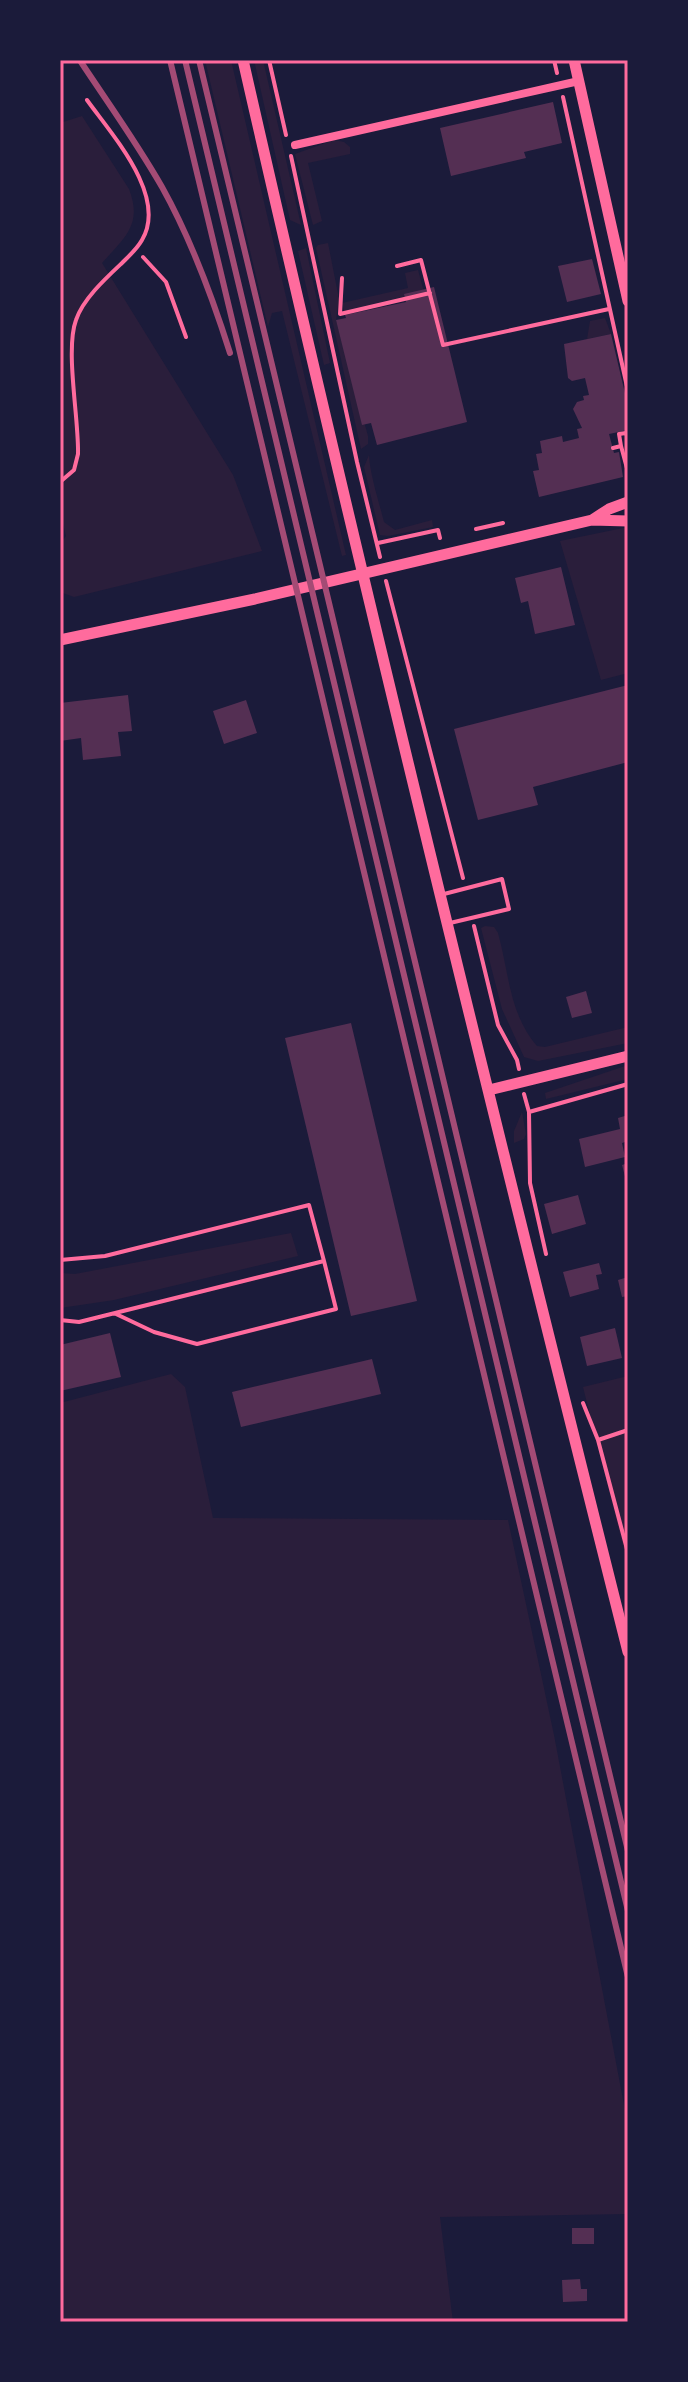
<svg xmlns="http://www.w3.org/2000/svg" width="688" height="2382" font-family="'DM Sans',sans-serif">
  <rect width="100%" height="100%" fill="#1b1b3a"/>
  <path fill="#2a1e3b" d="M205 60H231L346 555 342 556 282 311 272 313 268 327Z
    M254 60H263L301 225 290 220Z
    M82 116 129 189C143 225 124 238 102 263L233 475 262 551 74 597 60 592V544L66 536 60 512V123Z
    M334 140 344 142 350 147V154L308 163 322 221 313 225 295 154Z
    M328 243 339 299 336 320 368 436V444L361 449 316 248 318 245Z
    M306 248 330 363 324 365 298 251Z
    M418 270 424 292 344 311 342 303 408 288 405 273Z
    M605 318 611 334 587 339 590 321Z
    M369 455C370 475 379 502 384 522L395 530 432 520 433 527 388 536 380 535 364 467Z
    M628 527V673L601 680 560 541Z
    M485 926 494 927 498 933C509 972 509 1014 537 1046L545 1047 628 1027V1043L538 1061 524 1057 502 1009 481 928Z
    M628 1065V1079L546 1099 545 1093Z
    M522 1112 526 1134 524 1139 514 1143V1131Z
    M291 1233 298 1256 114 1300 60 1308V1273L75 1274Z
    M171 1374 185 1387 213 1518 508 1520 554 1735 628 2126V2214L440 2217 453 2322H60V1403Z
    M628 1376V1566L583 1387Z"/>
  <path fill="#542f53" d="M553 102 562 143 524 152 526 158 451 176 440 128Z
    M592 259 601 294 567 302 558 266Z
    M434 287 467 422 377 445 371 423 362 425 336 320 346 318 345 315 406 302 404 294Z
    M611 334 628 406V430L609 434 614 453 619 452 623 477 539 497 533 471 539 470 536 454 542 453 540 441 562 436 563 442 579 438 577 429 582 428 573 409 577 402 584 400 583 396 589 395 585 378 572 381 568 378 564 344Z
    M561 567 575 625 535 634 528 601 521 603 515 578Z
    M628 685V762L533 787 538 805 478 820 454 729Z
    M128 695 132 731 118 732 121 756 83 760 81 738 60 741V703Z
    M246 700 257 733 224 744 213 711Z
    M586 991 592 1013 572 1018 566 997Z
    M351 1023 417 1301 351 1316 285 1038Z
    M628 1115V1141L622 1143 625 1157 585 1167 579 1139 620 1129 618 1118Z
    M628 1163V1184H627L622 1165Z
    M578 1195 586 1224 552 1234 544 1204Z
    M599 1263 602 1274 596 1275 599 1289 570 1297 563 1272Z
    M628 1277V1296L622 1297 618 1280Z
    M615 1328 622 1358 587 1366 580 1337Z
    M110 1333 121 1377 60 1391V1345Z
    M372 1359 381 1394 241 1427 232 1392Z
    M572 2228H594V2244H572Z
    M580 2279 581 2289H587V2301L563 2302 562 2280Z"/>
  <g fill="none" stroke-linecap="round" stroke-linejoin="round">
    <path stroke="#ff6b9d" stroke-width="4" d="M269 60 286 135
      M554 60 557 73
      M563 97 628 391
      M291 156 357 462 380 557
      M143 257 166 282 186 337
      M397 266 421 260 443 345 609 309
      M342 278 340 314 430 293
      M621 446 628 472
      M613 448 621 446 619 434 626 433 628 439
      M476 529 503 523
      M378 543 438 530 440 538
      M386 581 463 878
      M474 926 498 1025 517 1060 519 1069
      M524 1094 529 1112 530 1183 546 1254
      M529 1112 628 1084
      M583 1403 598 1440 628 1553
      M598 1440 628 1430"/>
    <path stroke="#ff6b9d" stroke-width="4" d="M60 482 74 470 78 454C79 419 65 350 76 320 83 299 106 278 122 263 129 256 137 249 142 240 168 196 112 135 87 100
      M444 894 502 879 509 909 450 923
      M60 1260 105 1256 309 1205 324 1261 79 1322 60 1320
      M116 1314 154 1332 197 1344 336 1309 324 1261"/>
    <path stroke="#ff6b9d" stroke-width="8" d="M295 145 579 81"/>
    <path stroke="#ff6b9d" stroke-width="11" d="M243 60C364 592 495 1123 628 1652
      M574 60 628 301
      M592 520 609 509 628 502
      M60 640 255 599 592 520 628 521
      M489 1090 628 1056"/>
    <path stroke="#a44b75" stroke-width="6" d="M170 60 628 1977
      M185 60 628 1911
      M199 60 628 1851
      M81 62C108 103 137 143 162 187 191 239 212 296 230 353"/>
  </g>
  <rect width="688" height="2382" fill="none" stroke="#1b1b3a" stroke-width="124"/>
  <rect x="62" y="62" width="564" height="2258" fill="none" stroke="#ff6b9d" stroke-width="3"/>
</svg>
